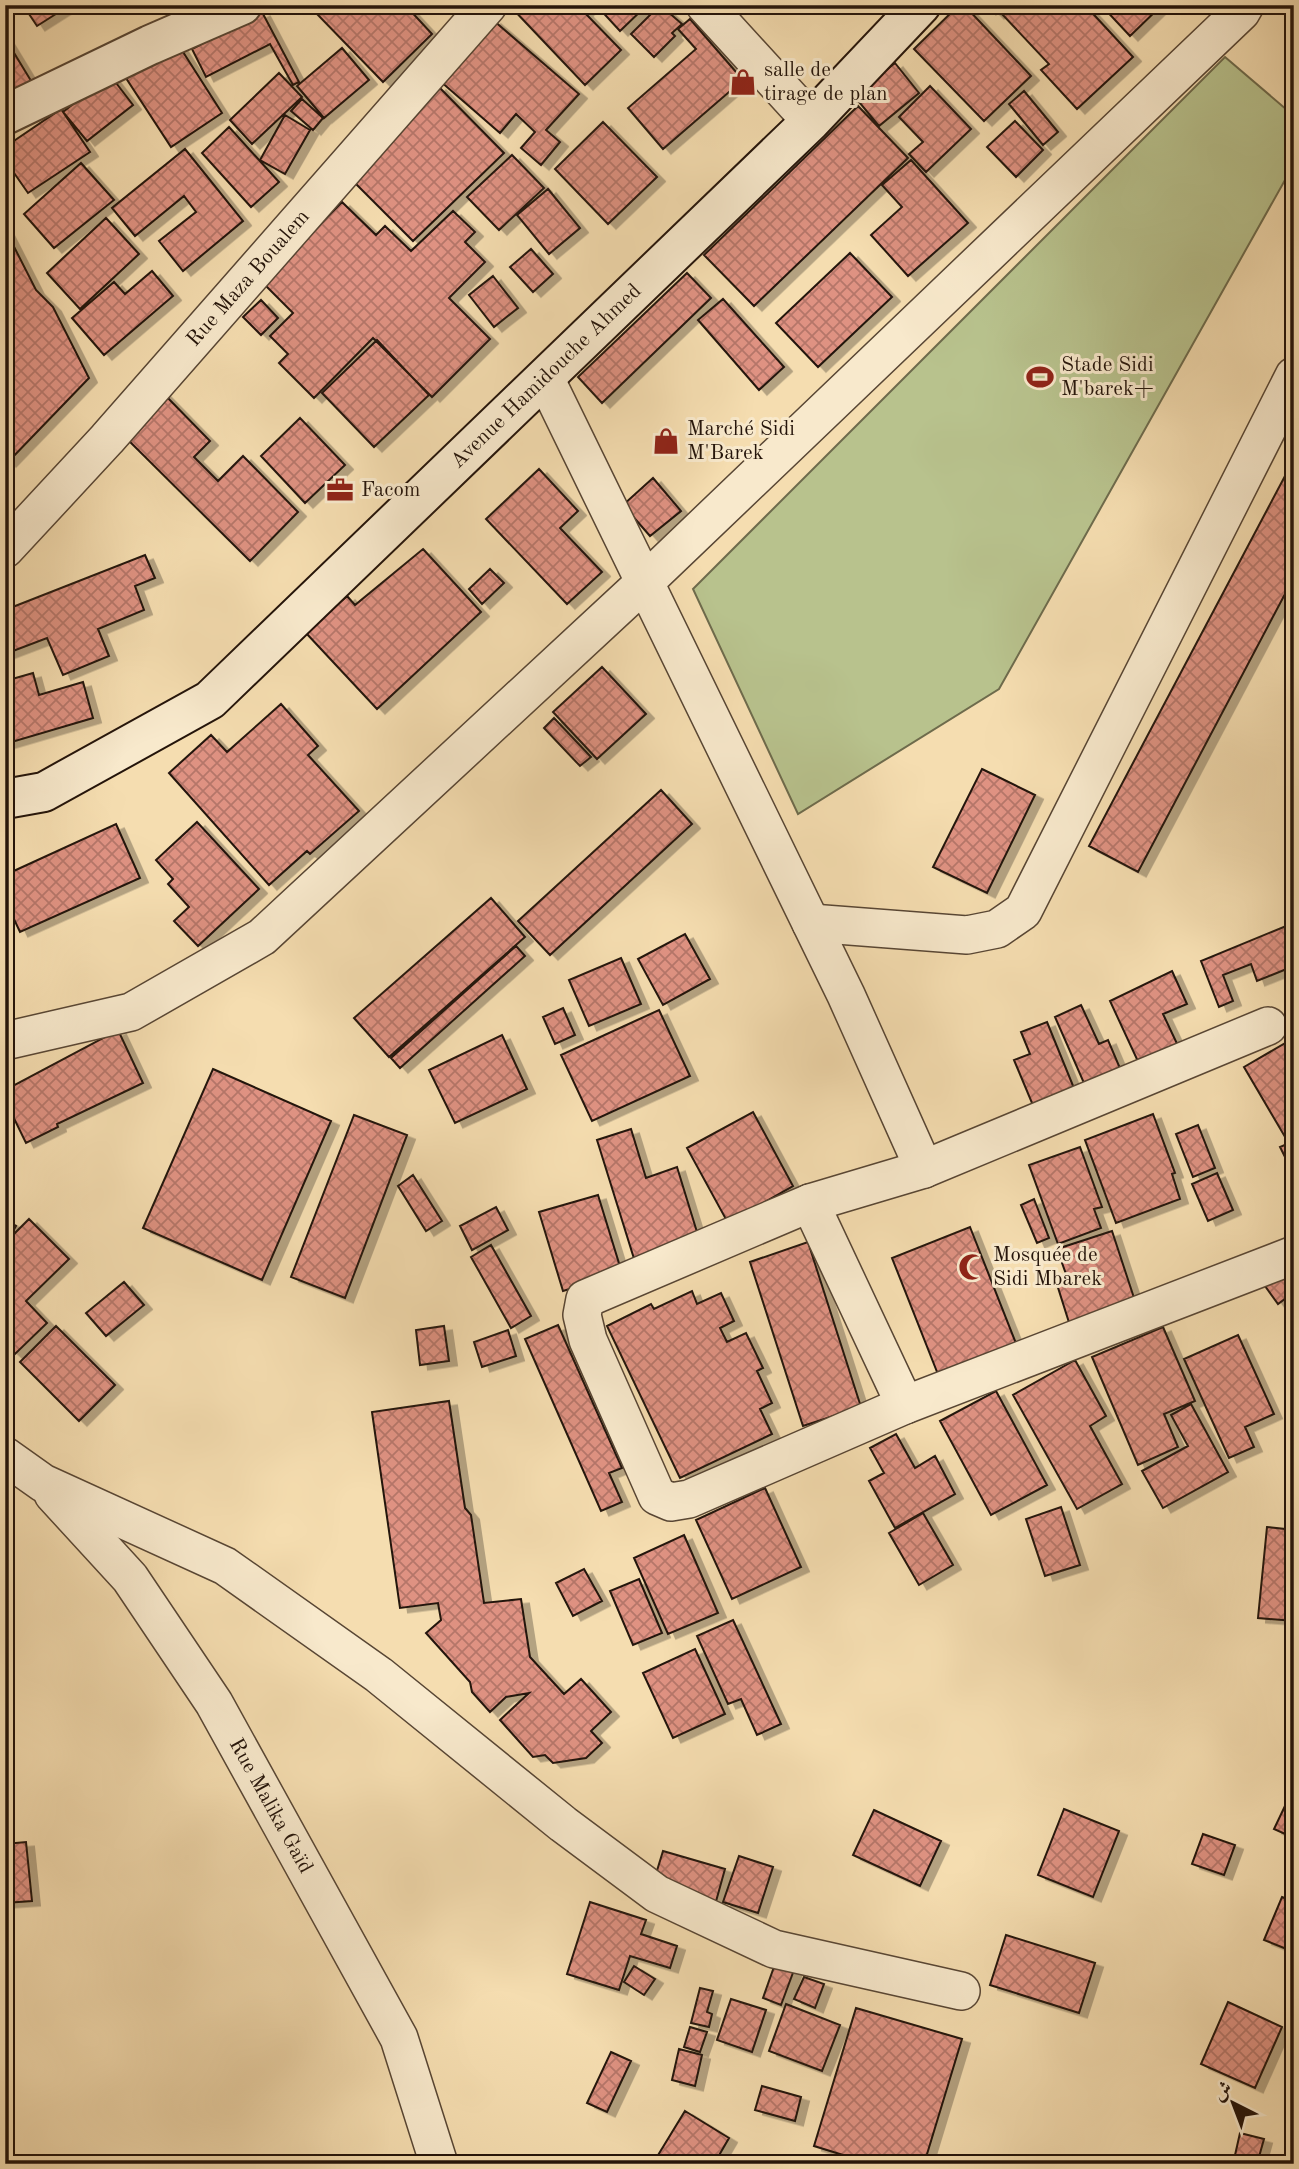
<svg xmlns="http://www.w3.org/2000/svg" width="1299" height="2169" font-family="'Old Standard TT',Amiri,serif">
  <defs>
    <pattern id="building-cross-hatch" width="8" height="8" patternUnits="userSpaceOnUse" patternTransform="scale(1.75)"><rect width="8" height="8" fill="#df9282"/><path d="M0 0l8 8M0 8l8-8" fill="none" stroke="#b57669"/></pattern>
    <filter id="shadow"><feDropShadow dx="8" dy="4.5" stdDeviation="0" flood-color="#0004"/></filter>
  </defs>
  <rect width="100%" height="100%" fill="#f5ddb0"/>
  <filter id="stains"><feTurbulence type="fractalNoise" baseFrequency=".00286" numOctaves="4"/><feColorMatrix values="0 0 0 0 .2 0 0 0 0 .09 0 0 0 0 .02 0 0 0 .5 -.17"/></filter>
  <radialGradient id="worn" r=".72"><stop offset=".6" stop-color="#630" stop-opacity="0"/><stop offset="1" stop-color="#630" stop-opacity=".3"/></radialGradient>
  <path fill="#b8c28d" stroke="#6e6b4c" stroke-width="2" d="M1225 57 1294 116V164L999 689 798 814 693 589Z"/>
  <path fill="url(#building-cross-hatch)" stroke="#24140a" stroke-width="2" filter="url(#shadow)" d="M23 5H70L37 26Z
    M323 5H408L407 7 432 34 383 82 316 13Z
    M509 5H591L584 12 621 50 585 85Z
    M596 5H647L620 31Z
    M660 5 682 24 672 33 675 36 654 57 631 34Z
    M959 5H964L1031 76 984 121 914 49Z
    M987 5H1005L996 14Z
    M1009 5H1085L1133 57 1077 109 1041 70 1049 64 1001 13Z
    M1101 5H1162L1130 36Z
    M262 12 299 82 293 85 270 44 206 77 192 49Z
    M690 19 743 80 663 149 628 108 696 49 678 29Z
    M493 20 579 94 546 130 560 142 541 165 521 148 535 132 516 114 500 133 440 81Z
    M5 38 36 89 5 104Z
    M176 41 222 113 171 147 124 75Z
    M342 48 369 80 324 118 297 86Z
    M895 63 919 93 879 126 854 96Z
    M279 73 302 97 252 144 230 120Z
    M110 75 133 105 87 141 63 112Z
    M438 86 504 153 413 241 349 177Z
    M930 86 971 129 926 172 909 154 923 142 899 117Z
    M1024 91 1058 132 1043 145 1009 104Z
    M302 99 323 118 313 130 291 111Z
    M858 106 908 158 754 306 704 255Z
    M61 109 90 152 28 193 5 160V147Z
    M285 115 310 130 285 174 260 160Z
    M1015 121 1043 150 1016 177 987 147Z
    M603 122 657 177 608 224 555 169Z
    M229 127 279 182 251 207 202 153Z
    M185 149 243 221 183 271 159 241 196 212 184 196 135 236 112 208Z
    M512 155 544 188 499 230 467 197Z
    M911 160 968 223 908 276 871 235 902 207 882 185Z
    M81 163 114 200 54 248 24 214Z
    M548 189 580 228 549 254 517 215Z
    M342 202 376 235 385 226 411 251 453 211 475 232 465 242 485 262 449 298 490 339 432 397 373 338 314 398 279 363 288 354 270 336 293 313 263 283Z
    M106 218 139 254 80 309 47 273Z
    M5 229 36 290 53 307 89 378 8 462 5 459Z
    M531 249 553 274 533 292 510 267Z
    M850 253 892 297 818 367 776 323Z
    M152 271 173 296 104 355 72 318 114 282 125 294Z
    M687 273 711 298 602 403 578 377Z
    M493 276 518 308 494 327 469 295Z
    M723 299 784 367 759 390 698 320Z
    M261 300 278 318 261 335 243 317Z
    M377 340 429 395 374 447 322 393Z
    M162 392 210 441 194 457 218 481 243 456 298 512 250 561 121 433Z
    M300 418 345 465 305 503 261 456Z
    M1294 459V577L1138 872 1089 846Z
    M539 469 578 511 560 528 602 572 567 604 486 519Z
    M653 478 681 511 650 536 623 505Z
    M423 549 481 612 377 709 306 633 347 596 355 605Z
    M145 555 155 578 135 586 144 610 98 629 109 656 63 675 47 638 5 654V610Z
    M490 569 504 583 482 604 469 589Z
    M602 667 646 714 597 759 553 712Z
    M33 673 39 695 83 682 93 718 5 744V681Z
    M281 704 318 746 308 755 359 811 310 854 307 851 269 885 169 773 211 735 227 752Z
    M554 718 591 757 580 766 544 728Z
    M982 769 1035 795 987 893 933 867Z
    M661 790 692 824 550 955 518 921Z
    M197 822 259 889 198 946 174 921 189 907 168 884 173 879 156 860Z
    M116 824 140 878 20 932 5 900V875Z
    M491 898 525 937 389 1057 354 1018Z
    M1286 926 1294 945V966L1257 981 1251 964 1223 975 1233 1001 1219 1007 1201 961Z
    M685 934 710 979 663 1005 638 959Z
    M516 946 525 956 400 1068 391 1058Z
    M621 958 641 1004 589 1026 569 980Z
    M1172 971 1187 1004 1163 1014 1180 1050 1141 1068 1110 1001Z
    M1081 1005 1099 1044 1108 1040 1122 1073 1087 1090 1055 1017Z
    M563 1008 575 1035 555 1044 543 1017Z
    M659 1010 690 1076 592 1121 561 1055Z
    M1047 1022 1078 1098 1037 1115 1014 1060 1030 1054 1021 1032Z
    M118 1030 143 1083 57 1124 58 1127 26 1143 5 1100V1090Z
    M502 1035 527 1089 455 1123 429 1070Z
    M1294 1038V1139L1288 1142 1244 1067Z
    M213 1069 331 1121 262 1280 143 1228Z
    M753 1112 793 1186 728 1223 687 1148Z
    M1153 1114 1175 1173 1172 1174 1180 1199 1116 1223 1085 1140Z
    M354 1115 407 1135 345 1298 291 1277Z
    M1198 1125 1215 1168 1193 1177 1176 1134Z
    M631 1129 646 1178 677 1167 701 1245 636 1265 597 1140Z
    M1294 1141V1175L1280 1147Z
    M1080 1147 1102 1207 1094 1209 1101 1228 1058 1244 1029 1165Z
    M1217 1173 1233 1210 1208 1221 1192 1184Z
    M413 1175 442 1221 426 1231 398 1186Z
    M598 1195 622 1273 563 1291 539 1212Z
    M1034 1199 1049 1238 1037 1243 1021 1205Z
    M496 1207 508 1230 472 1250 460 1226Z
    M29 1219 69 1259 26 1301 47 1323 15 1354 5 1345V1243Z
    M5 1220 16 1226 7 1242 5 1241Z
    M970 1227 1021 1356 943 1387 892 1258Z
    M1112 1231 1138 1310 1072 1332 1055 1278 1066 1274 1057 1249Z
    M808 1242 861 1407 803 1426 750 1262Z
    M491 1245 531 1316 511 1328 471 1257Z
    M1281 1275 1294 1292 1278 1304 1265 1286Z
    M124 1282 144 1305 106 1336 86 1313Z
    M692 1291 697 1304 721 1293 734 1321 720 1328 727 1342 746 1333 763 1368 757 1371 772 1403 760 1409 772 1434 680 1478 607 1326 651 1304 654 1309Z
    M558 1325 622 1468 609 1473 622 1502 601 1511 525 1339Z
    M56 1326 115 1385 79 1421 20 1362Z
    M444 1326 449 1361 420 1365 416 1330Z
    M1163 1327 1195 1401 1164 1414 1178 1447 1138 1465 1092 1357Z
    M508 1330 516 1356 482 1367 474 1342Z
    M1238 1335 1274 1414 1245 1427 1254 1447 1229 1458 1184 1359Z
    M1075 1360 1106 1416 1090 1426 1122 1484 1077 1509 1013 1395Z
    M996 1391 1047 1485 991 1515 940 1421Z
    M449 1401 465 1508 471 1515 484 1603 521 1599 530 1657 564 1694 581 1679 611 1712 591 1731 602 1743 586 1758 553 1763 545 1755 533 1757 500 1720 529 1693 506 1697 490 1712 472 1692 470 1682 426 1633 441 1620 438 1603 400 1608 372 1412Z
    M1191 1404 1228 1472 1163 1508 1142 1471 1188 1446 1171 1415Z
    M896 1434 915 1468 935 1456 955 1494 895 1528 869 1481 884 1473 870 1448Z
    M765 1488 801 1567 732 1599 696 1520Z
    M1061 1507 1080 1565 1045 1576 1026 1519Z
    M923 1513 953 1565 919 1585 889 1533Z
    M1267 1527 1294 1530V1621L1258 1618Z
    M684 1535 718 1613 668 1634 634 1558Z
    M584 1569 602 1601 573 1616 556 1583Z
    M639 1579 662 1633 633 1645 610 1591Z
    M733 1620 781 1724 757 1735 741 1699 728 1704 697 1636Z
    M695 1649 725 1714 673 1738 643 1673Z
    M1294 1787V1838L1274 1829Z
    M1064 1809 1119 1831 1093 1897 1038 1875Z
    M874 1810 941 1841 920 1886 853 1855Z
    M1203 1834 1235 1845 1224 1875 1192 1864Z
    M26 1842 32 1901 5 1903V1844Z
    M663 1851 725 1869 715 1905 652 1887Z
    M739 1856 773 1867 758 1913 723 1902Z
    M1282 1897 1294 1902V1952L1264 1940Z
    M590 1902 646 1920 641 1934 677 1946 670 1968 630 1956 619 1990 567 1974Z
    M1006 1935 1095 1963 1079 2013 990 1985Z
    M775 1964 794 1970 781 2005 763 1998Z
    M634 1966 655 1979 644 1995 624 1982Z
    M804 1977 824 1984 815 2008 794 1999Z
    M700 1988 713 1991 707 2012 712 2014 709 2027 691 2023Z
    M731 1999 766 2010 752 2052 717 2040Z
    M1228 2002 1282 2027 1255 2088 1201 2064Z
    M786 2004 840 2025 822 2071 769 2051Z
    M856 2008 962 2039 924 2164H872L814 2146Z
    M690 2027 707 2032 700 2052 684 2047Z
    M679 2049 702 2055 695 2086 672 2080Z
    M611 2052 631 2061 607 2112 587 2103Z
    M762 2086 801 2097 795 2121 755 2110Z
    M685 2111 729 2138 714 2164H663L655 2160Z
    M1240 2133 1264 2139 1257 2164H1233Z"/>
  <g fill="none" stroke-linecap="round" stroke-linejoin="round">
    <defs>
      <g id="minor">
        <path d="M705 5 811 121"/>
        <path d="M545 378 846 995 924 1169"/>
        <path id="s1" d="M5 549 107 439 488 5"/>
        <path d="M811 923 967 935 997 929 1023 911 1294 376"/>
        <path d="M1268 1026 924 1169 810 1203 585 1299 582 1315 588 1340 657 1496 671 1502 689 1499 905 1405 1294 1255"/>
        <path d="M5 1041 131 1012 262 937 646 581 1241 12 1245 5"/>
        <path d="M810 1203 905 1405"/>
        <path d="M5 1456 43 1483 225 1566 379 1675 563 1824 657 1894 774 1949 961 1991"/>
        <path id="s2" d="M53 1494 130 1578 214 1703 399 2038 439 2164"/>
      </g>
      <path id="tertiary" d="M5 115 150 45 242 5"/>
      <g id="secondary">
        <path id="s3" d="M5 799 44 792 210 700 811 121 921 5"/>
      </g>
    </defs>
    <use href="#minor" stroke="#584634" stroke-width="40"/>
    <use href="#tertiary" stroke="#584634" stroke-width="42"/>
    <use href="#secondary" stroke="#24140a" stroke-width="42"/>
    <use href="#minor" stroke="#f8e9cc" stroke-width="37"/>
    <use href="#tertiary" stroke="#f8e9cc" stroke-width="38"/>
    <use href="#secondary" stroke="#f8e9cc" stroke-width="38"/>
  </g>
  <defs>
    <symbol id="shop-bare" viewBox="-9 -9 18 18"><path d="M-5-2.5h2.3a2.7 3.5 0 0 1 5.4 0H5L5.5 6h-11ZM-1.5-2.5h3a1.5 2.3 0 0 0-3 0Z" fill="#8f2418" stroke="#f8e9cc" stroke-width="2.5" paint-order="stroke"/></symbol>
    <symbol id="stadium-bare" viewBox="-9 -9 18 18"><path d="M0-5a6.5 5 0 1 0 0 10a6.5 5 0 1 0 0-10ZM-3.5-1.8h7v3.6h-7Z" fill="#8f2418" stroke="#f8e9cc" stroke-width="2.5" paint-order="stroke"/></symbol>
    <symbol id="office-bare" viewBox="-9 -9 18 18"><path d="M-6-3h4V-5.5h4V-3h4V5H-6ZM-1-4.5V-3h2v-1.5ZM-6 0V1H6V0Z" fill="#8f2418" stroke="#f8e9cc" stroke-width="2.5" paint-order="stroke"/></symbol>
    <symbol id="mosque-bare" viewBox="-9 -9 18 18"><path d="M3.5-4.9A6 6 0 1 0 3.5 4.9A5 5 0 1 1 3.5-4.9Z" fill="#8f2418" stroke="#f8e9cc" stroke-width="2.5" paint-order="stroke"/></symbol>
  </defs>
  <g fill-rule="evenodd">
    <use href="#shop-bare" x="724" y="63" width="38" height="38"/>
    <use href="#stadium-bare" x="1021" y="358" width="38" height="38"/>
    <use href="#shop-bare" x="647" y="422" width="38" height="38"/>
    <use href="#office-bare" x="321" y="471" width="38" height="38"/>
    <use href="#mosque-bare" x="953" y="1248" width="38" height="38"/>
  </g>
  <g text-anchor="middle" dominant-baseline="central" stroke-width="6" stroke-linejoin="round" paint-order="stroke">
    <g font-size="21" fill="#24140a" stroke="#f8e9cc" text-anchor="start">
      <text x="764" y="70">salle de<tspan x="764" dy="24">tirage de plan</tspan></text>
      <text x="1061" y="365">Stade Sidi<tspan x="1061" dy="24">M'barek+</tspan></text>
      <text x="687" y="429">Marché Sidi<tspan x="687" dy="24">M'Barek</tspan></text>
      <text x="361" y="490">Facom</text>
      <text x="993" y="1255">Mosquée de<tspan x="993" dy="24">Sidi Mbarek</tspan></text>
    </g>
    <g font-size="21" fill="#24140a" stroke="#f8e9cc">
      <text stroke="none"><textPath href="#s1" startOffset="364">Rue Maza Boualem</textPath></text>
      <text stroke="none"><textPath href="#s3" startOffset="696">Avenue Hamidouche Ahmed</textPath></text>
      <text stroke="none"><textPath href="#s2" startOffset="382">Rue Malika Gaïd</textPath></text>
    </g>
  </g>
  <rect width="1299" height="2169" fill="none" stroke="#f5ddb0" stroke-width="28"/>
  <rect x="7" y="7" width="1285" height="2155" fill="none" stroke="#24140a" stroke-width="3.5"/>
  <rect x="14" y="14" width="1271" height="2141" fill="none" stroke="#24140a" stroke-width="2"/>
  <g transform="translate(1233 2103) rotate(318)" stroke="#f8e9cc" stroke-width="5" paint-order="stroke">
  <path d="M0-5L12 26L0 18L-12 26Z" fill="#24140a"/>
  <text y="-10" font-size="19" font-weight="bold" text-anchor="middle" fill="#24140a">ش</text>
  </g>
  <rect width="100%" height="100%" filter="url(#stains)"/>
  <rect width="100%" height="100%" fill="url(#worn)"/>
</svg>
